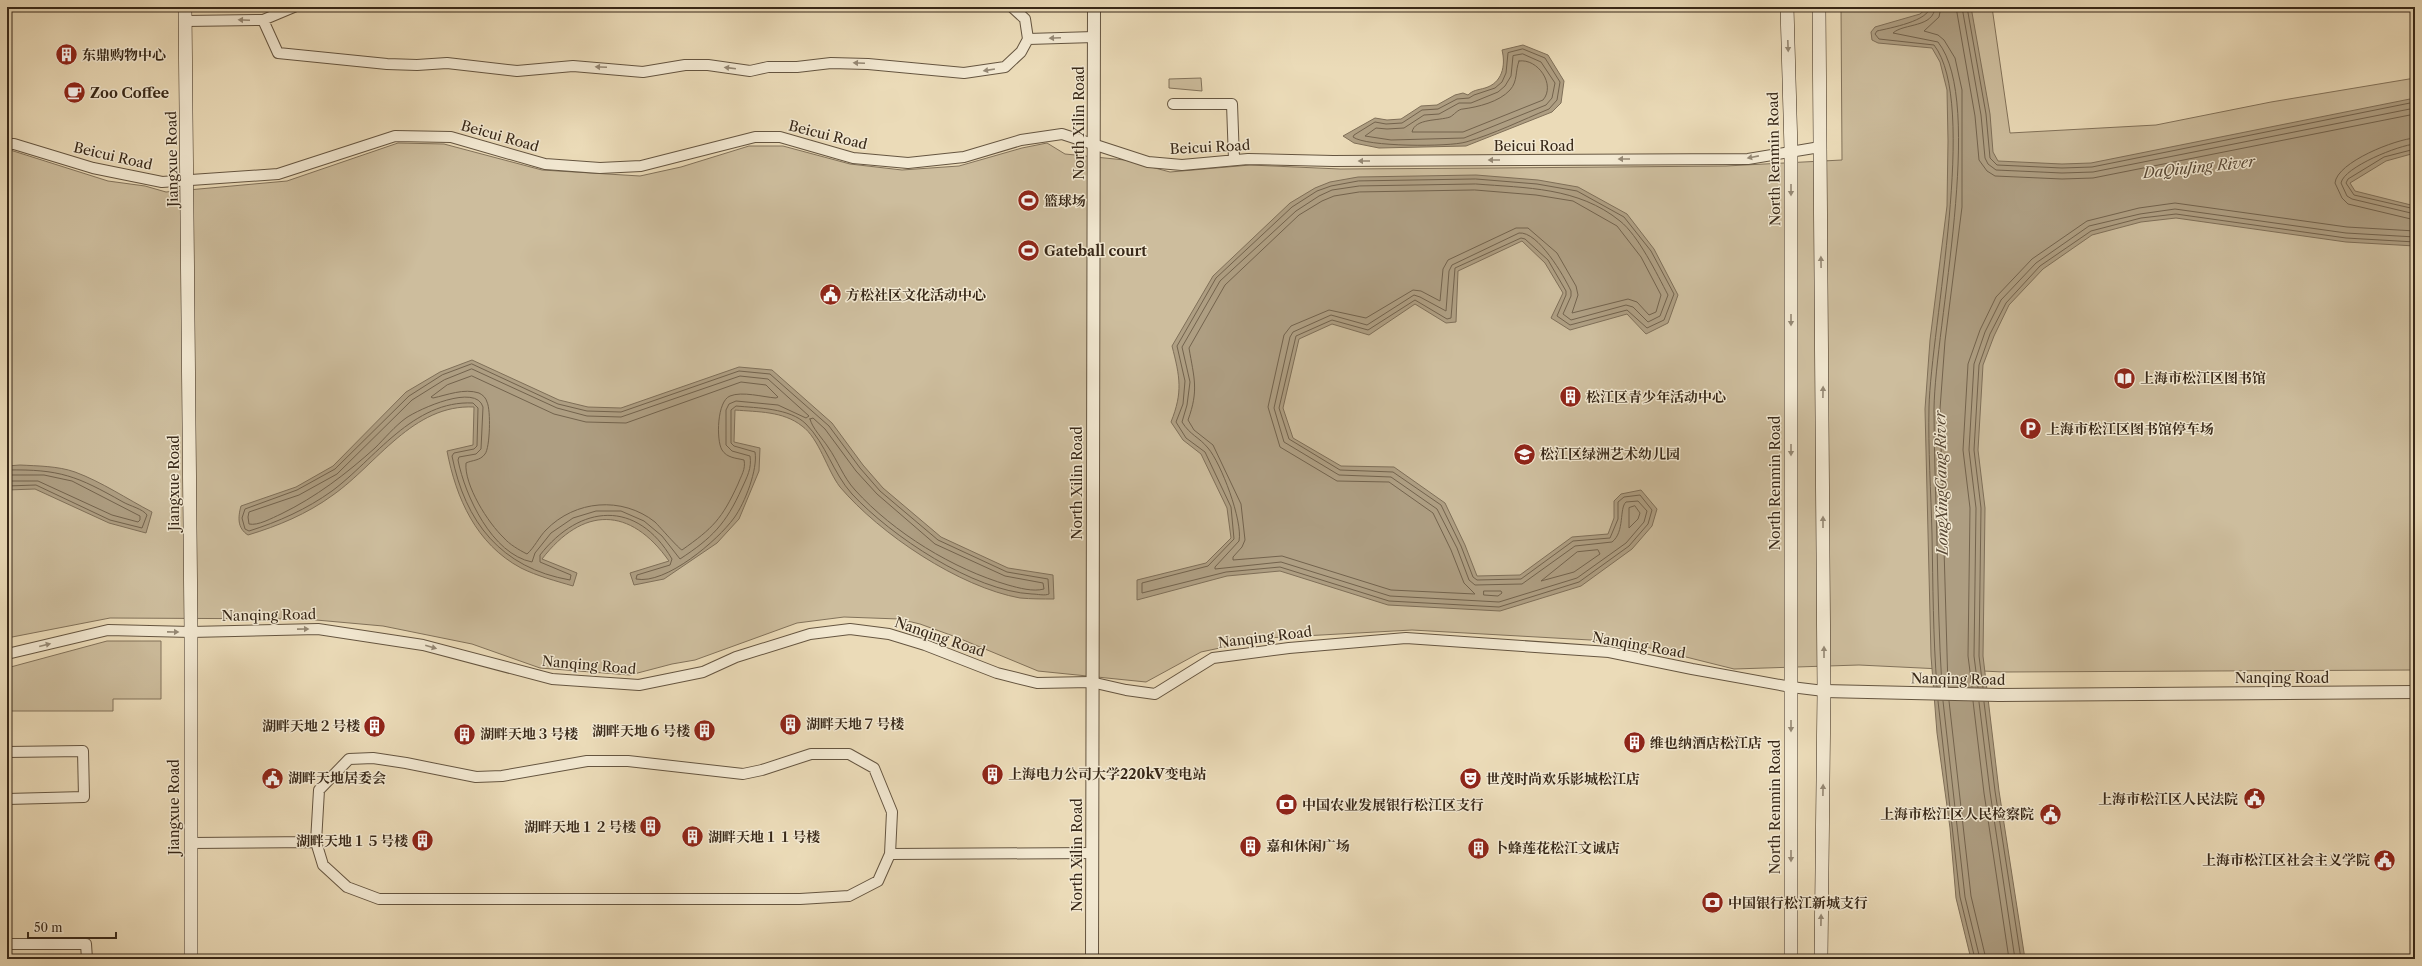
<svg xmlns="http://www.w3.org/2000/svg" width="2422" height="966" font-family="'Libre Caslon Text','Noto Serif SC',serif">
  <rect width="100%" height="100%" fill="#ebdbb8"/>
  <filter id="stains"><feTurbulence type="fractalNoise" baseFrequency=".005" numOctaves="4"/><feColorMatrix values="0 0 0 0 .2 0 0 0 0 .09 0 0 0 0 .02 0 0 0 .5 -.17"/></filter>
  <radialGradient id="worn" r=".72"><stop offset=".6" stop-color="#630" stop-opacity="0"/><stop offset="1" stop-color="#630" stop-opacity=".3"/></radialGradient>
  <path fill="#cdbd9d" stroke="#82725a" d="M1841 7H1992L2010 133 2156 125 2271 102 2415 78V670L2003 672 1859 665 1734 669 1626 642 1412 630 1267 638 1201 652 1146 682 1038 671 956 637 920 624 899 619 844 617 797 623 695 660 672 664 630 675 540 668 472 644 383 626 305 619 110 618 7 638V149L108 181 145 186 166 192 287 181 398 143 444 144 542 170 640 176 681 167 749 146H783L850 164 902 170 959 166 1022 148 1047 143 1065 154 1125 160 1170 172 1250 165 1340 169 1495 168 1726 166 1842 160Z
    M1201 78 1202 91 1169 88V79Z
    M107 641H161V699H113V711H7V668Z"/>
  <path fill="#ae9e82" stroke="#7f6f58" d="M1928 7H1971L1990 114 1993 152 1998 161 2062 164 2091 163 2415 98V153L2386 161 2350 183 2355 191 2415 206V246L2346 242 2176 218 2141 222 2092 235 2043 269 2009 305 1994 336 1983 365 1978 450 1985 508 1983 656 1999 791 2025 959H1971L1956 898 1950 828 1937 733 1931 656 1925 409 1930 340 1947 206 1948 141 1947 90 1940 62 1932 48 1878 43 1872 40 1871 32 1875 27 1920 14Z
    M1523 45 1548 55 1564 81 1561 103 1552 112 1466 146 1379 148 1354 143 1343 136 1375 118 1387 120 1401 119 1421 106 1437 105 1455 95 1463 93 1468 95C1473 90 1478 90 1485 88 1502 83 1506 66 1502 50Z
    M1476 175 1538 180 1578 187 1627 214 1654 249 1678 295 1668 323 1646 334 1627 314 1570 330 1551 318 1563 293 1545 263 1522 241 1458 271 1456 322 1446 323 1415 304 1369 335 1332 324 1299 339 1283 408 1293 438 1341 466 1394 467 1445 503 1465 545 1477 576 1520 575 1572 537 1608 534 1614 518V501L1621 494 1641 490 1657 509 1652 526 1632 549 1581 586 1500 611 1388 605 1280 571 1227 576 1137 600V580L1206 563 1231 538 1227 508 1201 454 1183 440 1171 422C1183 392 1180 377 1172 346L1213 276 1290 203 1315 188 1330 182 1358 177Z
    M472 360 559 400 588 407 621 408 739 367 772 370 832 423 863 465 883 488 941 537 1008 568 1053 575 1054 599C1043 599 1031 599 1020 598 959 587 880 534 840 487 827 470 819 438 802 426 783 411 758 412 735 410L734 442 760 448 759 471 739 519 717 543 664 579 634 585 630 573 669 561C630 506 583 506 542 559L577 573 573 586C556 581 537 576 521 568 476 544 456 498 447 451L473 445 474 407C413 404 377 464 333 495 307 514 278 526 248 535 237 528 238 517 241 506L296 487 333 466 406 392 440 372Z
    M20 465C38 466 58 466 75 472 102 482 127 499 152 512L146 533 109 523 35 489 7 490V466Z"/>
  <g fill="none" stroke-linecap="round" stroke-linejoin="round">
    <path stroke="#73634d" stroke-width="1" d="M1930 7C1929 21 1890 28 1877 31L1875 34 1879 39 1934 45C1979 103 1931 328 1929 407 1928 449 1931 492 1932 534 1933 585 1933 636 1937 687
      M1935 7C1934 28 1904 23 1893 33L1938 42C1986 103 1935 326 1934 409 1934 454 1936 498 1937 543 1938 591 1939 639 1942 687
      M1941 7 1939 17 1924 31 1938 35 1944 40 1955 58 1962 90V207L1945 341 1940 409 1948 687
      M1956 7 1975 116 1979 160 1987 171 1995 176 2062 179 2093 178 2415 114
      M1962 7 1981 115 1985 158 1988 164 1996 170 2062 173 2093 172 2415 108
      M1967 7 1986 114 1990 158 1997 165 2062 168 2092 167 2415 102
      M1523 49 1545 58 1560 82 1557 100 1549 109C1522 120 1494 134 1466 142 1449 147 1366 147 1353 137L1354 135 1375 122 1386 124 1402 123 1422 110 1438 109 1457 99 1469 98 1474 95 1495 88 1502 82 1506 73 1508 53Z
      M1523 54 1541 62 1555 83 1552 98 1546 105 1464 138 1391 140 1365 136 1376 128 1387 129 1404 128 1424 115 1439 114 1459 103H1471L1498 92 1505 86 1511 76 1513 56Z
      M1519 61C1538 58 1556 85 1543 100L1463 132H1412C1415 118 1439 121 1450 117 1454 115 1458 109 1463 109 1478 107 1499 102 1510 90 1518 81 1515 71 1519 61Z
      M2415 138C2396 139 2337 162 2335 183L2342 198 2348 204 2415 220
      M2415 144C2399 145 2344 167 2341 183L2347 196 2352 199 2415 214
      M2415 149 2384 157 2348 179 2346 183 2354 195 2415 209
      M1476 179 1537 184 1577 191 1624 217 1651 251 1674 294 1664 320 1647 328 1627 310 1570 325 1557 316 1566 295V291L1548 260 1525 239 1521 238 1455 268 1451 318 1447 319 1415 300 1368 330 1332 320 1296 336 1279 408 1289 439 1340 470 1393 472 1441 505 1461 546 1473 577 1477 580 1521 579 1573 541 1610 538 1618 519V502L1624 497 1640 495 1652 510 1648 524 1629 546 1579 582 1499 607 1389 601 1280 567 1226 572 1142 593V583L1208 566 1234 539 1231 507 1205 452 1186 438 1176 422 1183 404 1185 381 1177 346 1216 278 1292 207 1317 191 1331 186 1358 181Z
      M1476 184C1526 188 1578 187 1620 221 1638 235 1657 274 1668 295L1660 316 1648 322 1633 307 1626 305 1571 320 1563 314 1571 296V291C1564 276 1538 231 1519 233L1452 265 1449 271 1446 311 1420 297 1414 295 1367 325 1331 315 1293 332 1290 337 1274 408 1284 442 1339 475 1391 477 1437 509 1457 548 1469 580 1475 585 1522 584 1575 546 1612 542C1625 532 1619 508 1626 502L1638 501 1647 511 1644 522 1626 543 1577 578 1499 602 1390 596 1281 562 1215 569V567L1239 541C1243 521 1221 463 1208 448 1199 437 1190 435 1182 422L1187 405 1190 382 1182 347 1220 281 1296 211 1319 196 1332 190 1359 186Z
      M1475 190 1536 195 1573 201 1617 226 1641 257 1661 295 1656 312 1649 315 1637 302 1628 299 1572 313 1578 295 1576 286 1557 253 1528 228H1516L1448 260 1443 269 1440 301 1421 291 1413 290 1366 318 1329 310 1291 326 1284 335 1268 407 1280 447 1337 481 1389 482 1433 513 1451 550 1464 583 1475 594 1391 590 1282 556 1233 560V557L1242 547 1245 540 1241 504 1213 445 1194 430 1188 420C1199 390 1194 378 1189 348L1225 285 1299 215 1322 201 1334 196 1359 192Z
      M472 364 558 404 587 411 621 412 739 371 770 374 829 426 860 468 880 491 938 540 1007 572 1048 579 1049 594C1045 596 1037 594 1032 594 973 591 891 536 852 494 833 473 826 444 806 424 790 408 757 408 736 406L731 410V443L734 446 755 452C758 469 745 503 734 518 718 540 666 585 636 579L637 575 670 565 672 559C637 499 580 504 540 555V562L571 575 570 580C501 568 465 522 452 456L454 453 474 449 477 446 478 408 473 403C413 400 375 459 332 491 307 509 278 522 249 531L245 529 242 518 245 509 297 490 335 469 409 396 442 375Z
      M472 369 557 408 587 416 621 417 740 376 768 379 809 416 806 418 778 405 736 401 729 404 726 410V445L732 451 750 456C752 468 747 477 742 488 726 524 712 538 680 559L662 536 644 521 621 511H596L573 518 551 533 535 553 532 562C492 554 465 496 458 460L459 457 476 454 481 449 483 407C476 383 419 409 406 418 395 426 385 438 375 448 346 474 316 497 281 514 272 518 258 526 249 524L248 517 249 512 299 495 337 474 412 400 444 380Z
      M472 376 554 414 586 422 626 423 741 382 766 385 778 397 776 398C763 397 742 391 730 396 717 401 716 440 722 450 727 458 736 458 744 460 746 469 741 476 738 484 722 519 713 528 682 550 679 549 660 527 655 522 622 496 575 500 546 530 539 537 534 548 527 554 519 550 509 544 504 538 488 523 464 485 466 463 472 460 480 461 485 454 490 448 491 410 487 402 486 398 483 395 479 393 464 388 447 395 433 398L431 397 447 385Z
      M810 419 813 418 825 429 856 471 877 494 935 544 1005 576 1043 583 1044 589C1033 592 1019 588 1008 585 953 569 894 533 855 490 843 477 838 461 828 447 823 439 812 428 810 419Z
      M7 470C60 469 77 476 123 502 130 506 143 509 147 515L142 528 110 520 36 485 7 486
      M7 475H44L72 481 140 516V520L138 522 112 515 38 481H7
      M1635 506 1640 513 1638 519 1629 528V508Z
      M1598 550 1600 554 1574 572 1541 581 1577 552Z
      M1484 591H1501L1502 593 1498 596 1484 595Z
      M1972 687 1968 656 1970 508 1963 450 1968 364 1980 330 1996 297 2032 259 2087 221 2139 208 2175 203 2347 227 2415 231
      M1978 688 1974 656 1976 508 1969 450 1974 364 1985 332 2001 300 2036 263 2089 226 2140 214 2175 209 2346 233 2415 237
      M1983 688 1979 656 1981 508 1974 450 1979 365 1990 334 2006 303 2040 266 2091 231 2141 218 2176 214 2346 238 2415 242
      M1938 701 1960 897 1975 959
      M1943 701 1965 897 1980 959
      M1949 701 1971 896 1986 959
      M1973 701 1984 793 2009 959
      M1979 702 1990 792 2015 959
      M1984 702 1995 791 2021 959"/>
    <defs>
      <path id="minor" d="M1012 7 1025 19 1028 39 1094 37
        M263 20 278 53 387 64 417 65 447 63 517 71 573 66 643 72 685 65H708L750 71 768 67H797L831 63 868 64 964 73 1005 67 1021 52 1028 39
        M186 21 263 20 294 7
        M1173 104H1232L1234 160
        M7 144H14L93 168 162 182 278 174 395 136 451 137 545 164 600 168 641 166 755 137H780L853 158 908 163 964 157 1021 140 1062 134 1148 162 1182 165 1248 159 1333 161 1748 159 1820 147
        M7 654 108 630 191 632 318 629 423 645 552 679 639 685 703 672 736 657 810 634 850 629 889 634 925 645 997 673 1037 683 1091 682 1126 690 1155 694 1213 658 1289 648 1406 638 1609 652 1692 669 1791 687 1824 691
        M7 752 83 751 84 797 7 799
        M190 843 316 842 319 790 349 759 373 758 406 763 476 777 502 776 587 761H628L743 774 762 770 811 754H849L874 768 892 812 890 854 878 881 849 896 800 899H379L347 887 323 865 316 842
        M890 854 1092 853
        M7 944H86L87 959"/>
      <path id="tertiary" d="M1824 691 1999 695 2415 692
        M1092 959 1094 7"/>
      <path id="secondary" d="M185 7 191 632V959
        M1787 7 1791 150V959
        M1819 7 1824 691 1821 959"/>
    </defs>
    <use href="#minor" stroke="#655540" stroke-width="12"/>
    <use href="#tertiary" stroke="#655540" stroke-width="14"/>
    <use href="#secondary" stroke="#382818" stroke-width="14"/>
    <use href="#minor" stroke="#f2e8d1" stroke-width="10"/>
    <use href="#tertiary" stroke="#f2e8d1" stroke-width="12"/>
    <use href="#secondary" stroke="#f2e8d1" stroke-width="13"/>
  </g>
  <defs><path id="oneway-solid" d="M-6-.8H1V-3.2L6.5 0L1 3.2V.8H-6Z"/></defs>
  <g fill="#958874">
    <use href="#oneway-solid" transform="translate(244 20) rotate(-178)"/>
    <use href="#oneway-solid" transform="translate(1055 38) rotate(178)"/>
    <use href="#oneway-solid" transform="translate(1788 46) rotate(88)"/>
    <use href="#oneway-solid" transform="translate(859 63) rotate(-178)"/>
    <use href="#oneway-solid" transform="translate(601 67) rotate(-178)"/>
    <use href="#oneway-solid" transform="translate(730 68) rotate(-173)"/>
    <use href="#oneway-solid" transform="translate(989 70) rotate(171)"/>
    <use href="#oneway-solid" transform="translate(1753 157) rotate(169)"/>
    <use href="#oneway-solid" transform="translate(1624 159) rotate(180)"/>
    <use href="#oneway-solid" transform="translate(1494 160) rotate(180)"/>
    <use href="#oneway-solid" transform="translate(1364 161) rotate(180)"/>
    <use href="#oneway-solid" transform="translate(1791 190) rotate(90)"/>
    <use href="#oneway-solid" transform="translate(1821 262) rotate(-91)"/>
    <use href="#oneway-solid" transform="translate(1791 320) rotate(90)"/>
    <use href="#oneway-solid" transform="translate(1823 392) rotate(-89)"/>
    <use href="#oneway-solid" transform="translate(1791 450) rotate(90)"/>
    <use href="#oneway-solid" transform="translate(1823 522) rotate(-90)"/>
    <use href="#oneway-solid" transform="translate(303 629) rotate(-1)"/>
    <use href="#oneway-solid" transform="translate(173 632) rotate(1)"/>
    <use href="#oneway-solid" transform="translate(45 645) rotate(-14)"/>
    <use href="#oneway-solid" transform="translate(431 647) rotate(16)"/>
    <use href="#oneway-solid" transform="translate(1824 652) rotate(-90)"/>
    <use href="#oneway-solid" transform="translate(1791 726) rotate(90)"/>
    <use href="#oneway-solid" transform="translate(1823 790) rotate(-89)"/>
    <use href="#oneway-solid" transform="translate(1791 856) rotate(90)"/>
    <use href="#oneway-solid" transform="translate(1821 920) rotate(-89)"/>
  </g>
  <defs>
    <symbol id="building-disc" viewBox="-11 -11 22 22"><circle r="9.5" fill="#8f2418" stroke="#f2e8d1"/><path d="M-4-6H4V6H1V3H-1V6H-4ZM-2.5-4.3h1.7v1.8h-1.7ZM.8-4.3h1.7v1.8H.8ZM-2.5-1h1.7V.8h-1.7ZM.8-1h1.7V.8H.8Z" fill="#fff"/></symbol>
    <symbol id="cafe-disc" viewBox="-11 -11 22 22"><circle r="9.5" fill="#8f2418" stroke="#f2e8d1"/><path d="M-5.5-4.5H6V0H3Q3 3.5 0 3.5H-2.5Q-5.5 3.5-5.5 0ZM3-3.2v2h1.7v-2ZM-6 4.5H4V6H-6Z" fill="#fff"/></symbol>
    <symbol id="stadium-disc" viewBox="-11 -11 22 22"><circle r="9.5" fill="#8f2418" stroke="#f2e8d1"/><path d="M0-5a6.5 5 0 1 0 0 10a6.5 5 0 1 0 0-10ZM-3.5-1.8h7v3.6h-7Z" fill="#fff"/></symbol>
    <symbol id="civic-disc" viewBox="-11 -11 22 22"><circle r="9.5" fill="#8f2418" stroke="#f2e8d1"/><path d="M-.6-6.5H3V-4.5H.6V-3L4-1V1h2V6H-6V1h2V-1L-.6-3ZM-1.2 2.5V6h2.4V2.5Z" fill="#fff"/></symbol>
    <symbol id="library-disc" viewBox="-11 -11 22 22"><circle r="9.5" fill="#8f2418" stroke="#f2e8d1"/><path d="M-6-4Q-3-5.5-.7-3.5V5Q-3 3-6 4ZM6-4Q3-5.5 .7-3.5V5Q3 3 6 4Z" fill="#fff"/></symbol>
    <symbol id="parking-disc" viewBox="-11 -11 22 22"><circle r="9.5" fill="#8f2418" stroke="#f2e8d1"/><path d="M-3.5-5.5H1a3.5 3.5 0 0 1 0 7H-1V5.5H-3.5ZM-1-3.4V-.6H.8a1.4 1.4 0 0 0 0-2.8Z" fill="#fff"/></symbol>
    <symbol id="school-disc" viewBox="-11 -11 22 22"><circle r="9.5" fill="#8f2418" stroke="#f2e8d1"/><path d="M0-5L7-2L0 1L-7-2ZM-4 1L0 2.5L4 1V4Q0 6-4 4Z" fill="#fff"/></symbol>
    <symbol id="theatre-disc" viewBox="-11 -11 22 22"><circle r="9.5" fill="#8f2418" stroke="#f2e8d1"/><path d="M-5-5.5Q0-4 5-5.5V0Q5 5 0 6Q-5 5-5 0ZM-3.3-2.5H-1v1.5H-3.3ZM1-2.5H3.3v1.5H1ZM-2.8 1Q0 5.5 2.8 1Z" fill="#fff"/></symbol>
    <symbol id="bank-disc" viewBox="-11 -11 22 22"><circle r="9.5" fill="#8f2418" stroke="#f2e8d1"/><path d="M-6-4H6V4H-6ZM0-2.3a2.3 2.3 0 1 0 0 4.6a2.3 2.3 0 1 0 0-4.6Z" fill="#fff"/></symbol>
  </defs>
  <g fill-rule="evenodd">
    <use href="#building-disc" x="54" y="42" width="25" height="25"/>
    <use href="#cafe-disc" x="62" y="80" width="25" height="25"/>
    <use href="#stadium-disc" x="1016" y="188" width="25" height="25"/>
    <use href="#stadium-disc" x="1016" y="238" width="25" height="25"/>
    <use href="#civic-disc" x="818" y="282" width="25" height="25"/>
    <use href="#library-disc" x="2112" y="366" width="25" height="25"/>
    <use href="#building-disc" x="1558" y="384" width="25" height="25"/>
    <use href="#parking-disc" x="2018" y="416" width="25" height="25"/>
    <use href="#school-disc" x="1512" y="442" width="25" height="25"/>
    <use href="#building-disc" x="778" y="712" width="25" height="25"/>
    <use href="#building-disc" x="362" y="714" width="25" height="25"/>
    <use href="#building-disc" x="692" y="718" width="25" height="25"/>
    <use href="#building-disc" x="452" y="722" width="25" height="25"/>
    <use href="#building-disc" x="1622" y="730" width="25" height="25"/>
    <use href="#building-disc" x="980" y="762" width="25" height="25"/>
    <use href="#civic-disc" x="260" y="766" width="25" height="25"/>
    <use href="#theatre-disc" x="1458" y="766" width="25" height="25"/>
    <use href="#civic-disc" x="2242" y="786" width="25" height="25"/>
    <use href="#bank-disc" x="1274" y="792" width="25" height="25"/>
    <use href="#civic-disc" x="2038" y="802" width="25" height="25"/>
    <use href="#building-disc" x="638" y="814" width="25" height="25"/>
    <use href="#building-disc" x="680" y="824" width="25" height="25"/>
    <use href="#building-disc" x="410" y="828" width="25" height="25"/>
    <use href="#building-disc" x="1238" y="834" width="25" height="25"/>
    <use href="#building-disc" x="1466" y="836" width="25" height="25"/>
    <use href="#civic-disc" x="2372" y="848" width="25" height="25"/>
    <use href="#bank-disc" x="1700" y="890" width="25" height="25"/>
  </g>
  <g text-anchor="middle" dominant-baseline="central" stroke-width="3" stroke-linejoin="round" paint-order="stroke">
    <g font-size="14" font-weight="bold" fill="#382818" stroke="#f2e8d1" text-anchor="start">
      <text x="82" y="55">东鼎购物中心</text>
      <text x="90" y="93">Zoo Coffee</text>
      <text x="1044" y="201">篮球场</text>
      <text x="1044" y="251">Gateball court</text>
      <text x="846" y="295">方松社区文化活动中心</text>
      <text x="2140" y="378">上海市松江区图书馆</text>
      <text x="1586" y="397">松江区青少年活动中心</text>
      <text x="2046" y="429">上海市松江区图书馆停车场</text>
      <text x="1540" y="454">松江区绿洲艺术幼儿园</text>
      <text x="806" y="724">湖畔天地７号楼</text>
      <text x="360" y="726" text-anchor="end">湖畔天地２号楼</text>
      <text x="690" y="731" text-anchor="end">湖畔天地６号楼</text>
      <text x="480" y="734">湖畔天地３号楼</text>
      <text x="1650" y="743">维也纳酒店松江店</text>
      <text x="1008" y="774">上海电力公司大学220kV变电站</text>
      <text x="288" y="778">湖畔天地居委会</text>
      <text x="1486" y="779">世茂时尚欢乐影城松江店</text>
      <text x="2238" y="799" text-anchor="end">上海市松江区人民法院</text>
      <text x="1302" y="805">中国农业发展银行松江区支行</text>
      <text x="2034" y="814" text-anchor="end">上海市松江区人民检察院</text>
      <text x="636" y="827" text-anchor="end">湖畔天地１２号楼</text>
      <text x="708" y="837">湖畔天地１１号楼</text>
      <text x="408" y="841" text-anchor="end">湖畔天地１５号楼</text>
      <text x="1266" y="846">嘉和休闲广场</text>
      <text x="1494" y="848">卜蜂莲花松江文诚店</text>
      <text x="2370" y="860" text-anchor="end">上海市松江区社会主义学院</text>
      <text x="1728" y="903">中国银行松江新城支行</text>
    </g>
    <g font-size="14" fill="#382818" stroke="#f2e8d1">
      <text transform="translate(1079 123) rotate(-90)">North Xilin Road</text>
      <text transform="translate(828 135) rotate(14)">Beicui Road</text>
      <text transform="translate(500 136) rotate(16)">Beicui Road</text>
      <text x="1534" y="146">Beicui Road</text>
      <text transform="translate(1210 147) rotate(-3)">Beicui Road</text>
      <text transform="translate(113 156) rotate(13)">Beicui Road</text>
      <text transform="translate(172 159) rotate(-91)">Jiangxue Road</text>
      <text transform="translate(1774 159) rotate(-91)">North Renmin Road</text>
      <text transform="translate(174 483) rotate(-90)">Jiangxue Road</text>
      <text transform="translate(1077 483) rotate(-90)">North Xilin Road</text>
      <text transform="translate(1775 483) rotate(-90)">North Renmin Road</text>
      <text transform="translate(269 615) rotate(-1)">Nanqing Road</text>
      <text transform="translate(940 637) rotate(19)">Nanqing Road</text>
      <text transform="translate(1265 637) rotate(-7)">Nanqing Road</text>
      <text transform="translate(1639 645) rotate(10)">Nanqing Road</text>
      <text transform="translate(589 665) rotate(5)">Nanqing Road</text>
      <text x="2282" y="678">Nanqing Road</text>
      <text transform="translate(1958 679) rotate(1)">Nanqing Road</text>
      <text transform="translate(174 807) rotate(-90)">Jiangxue Road</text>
      <text transform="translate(1775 807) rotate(-90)">North Renmin Road</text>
      <text transform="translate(1077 855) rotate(-90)">North Xilin Road</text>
    </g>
    <g font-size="15" font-style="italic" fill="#5b4b38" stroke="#f2e8d1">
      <text transform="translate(2199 167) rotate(-6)">DaQiuJing River</text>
      <text transform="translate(1941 483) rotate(-91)">LongXingGang River</text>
    </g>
  </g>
  <rect width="2422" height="966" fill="none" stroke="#ebdbb8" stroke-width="24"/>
  <rect x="8" y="8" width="2406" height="950" fill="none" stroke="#382818" stroke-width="2"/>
  <rect x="12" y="12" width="2398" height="942" fill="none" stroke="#382818"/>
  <path d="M28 932v6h88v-6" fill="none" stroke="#382818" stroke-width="2"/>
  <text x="34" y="932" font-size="12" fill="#382818" stroke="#f2e8d1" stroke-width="3" paint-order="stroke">50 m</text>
  <rect width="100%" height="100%" filter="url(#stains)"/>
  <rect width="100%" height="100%" fill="url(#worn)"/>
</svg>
